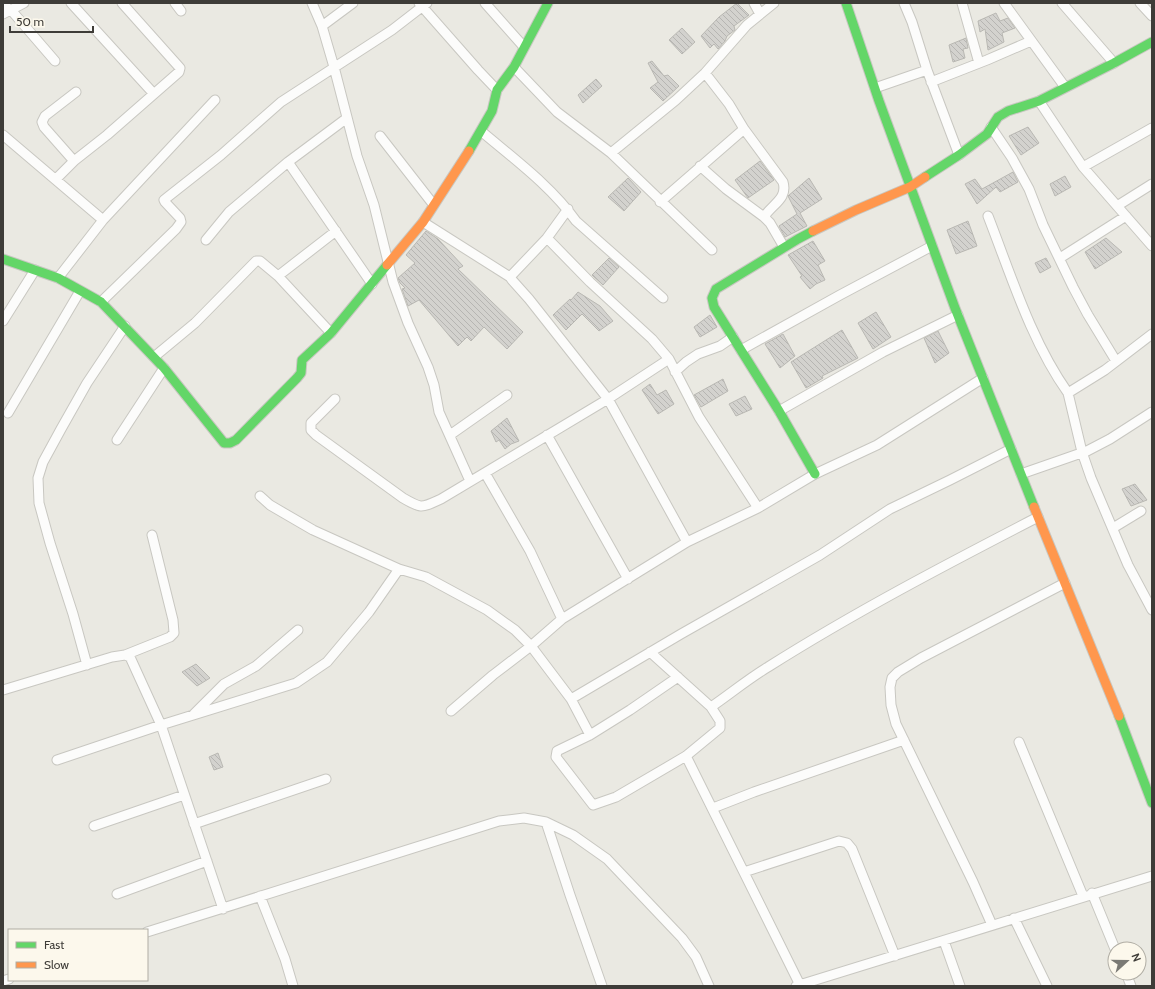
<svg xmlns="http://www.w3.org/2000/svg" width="1155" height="989" font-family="Cabin,sans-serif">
  <defs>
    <pattern id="building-back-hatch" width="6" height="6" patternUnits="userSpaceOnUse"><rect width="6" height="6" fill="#d3d2ce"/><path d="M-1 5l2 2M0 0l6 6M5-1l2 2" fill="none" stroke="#b6b5b2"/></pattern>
  </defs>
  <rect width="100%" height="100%" fill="#eae9e2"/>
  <path fill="url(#building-back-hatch)" stroke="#b9b8b3" d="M737 3 749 15 734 26 735 30 727 36 725 41 718 49 714 44 710 48 701 36 719 17Z
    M996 13 1000 21 1008 18 1015 28 1002 33 1004 42 988 50 985 29 980 32 978 21Z
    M682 28 695 42 682 54 669 40Z
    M966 38 968 48 963 49 965 58 953 62 949 45Z
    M652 61 664 76 668 75 679 86 663 101 650 88 658 82 648 63Z
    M596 79 602 86 583 103 578 95Z
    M1028 127 1039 143 1021 155 1009 136Z
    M760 161 774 180 748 198 735 180Z
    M1013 172 1018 182 1000 192 996 187 977 204 965 184 975 179 982 189Z
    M1065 176 1071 187 1055 196 1050 184Z
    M628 178 641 192 624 211 608 197Z
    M809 178 822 199 800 213 807 226 785 237 779 226 797 214 788 196Z
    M968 221 977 246 956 254 947 230Z
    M426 231 438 239 463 266 458 269 523 332 507 349 484 327 471 341 467 337 458 346 419 300 408 306 402 289 405 288 400 283 398 278 415 263 406 255Z
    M1106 238 1122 252 1095 269 1085 252Z
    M813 241 825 261 818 265 825 280 816 284 810 289 800 277 802 276 788 255Z
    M609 258 619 267 603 285 592 275Z
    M1046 258 1051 267 1040 273 1035 263Z
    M578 292 600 306 613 321 599 331 582 314 566 330 553 315 570 299 571 300Z
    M876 312 891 337 873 349 858 323Z
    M710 315 717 327 700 337 694 327Z
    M842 330 858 358 822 376 823 378 806 388 791 362Z
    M938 331 949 353 935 363 924 338Z
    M783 334 795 356 780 368 765 344Z
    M723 379 728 391 701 407 694 395Z
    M650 384 657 395 666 390 674 404 658 414 642 390Z
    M745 396 752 409 736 416 729 404Z
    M507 418 519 441 511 444 505 449 499 440 496 442 491 431Z
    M1135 484 1147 500 1131 506 1122 489Z
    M196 664 210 678 197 686 182 672Z
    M218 753 223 767 214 770 209 757Z"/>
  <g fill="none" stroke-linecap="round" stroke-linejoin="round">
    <defs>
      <path id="street" d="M71 3 154 94
        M175 3 181 11
        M312 3 322 26 334 67 357 156 374 205 393 282 408 323 428 367 434 385 439 412 470 481
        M419 3 478 70 497 90
        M485 3 524 47
        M754 3 760 14
        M904 3 912 22 927 70 959 155
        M962 3 979 63
        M1004 3 1065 87
        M1062 3 1114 63
        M1140 3 1152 16
        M3 5 11 10 55 61
        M3 14 24 3
        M322 26 353 3
        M514 67 557 112 611 153 712 250
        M931 82 987 60 1031 41
        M875 88 927 70
        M1039 101 1083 167 1152 246
        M991 127 1012 158 1029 189 1043 225 1073 287 1088 315 1116 361
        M744 129 783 182C788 199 772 204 764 217L770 223 784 247
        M481 131C514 159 551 186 576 221L663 298
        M3 135 103 220
        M380 136 433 204
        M611 153 676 100 705 73 747 25 774 3
        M74 161 44 127 42 122 45 116 76 92
        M288 162 372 284
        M700 166 726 189 764 217
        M1083 167 1152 128
        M56 179 74 161 107 135 179 72 180 68 122 3
        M660 202 744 129 729 104 705 73
        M1117 206 1152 184
        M568 209 547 238 590 282 652 339 669 359 699 417 758 508
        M988 216C1011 275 1031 341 1068 393L1105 370 1152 334
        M423 222 510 277
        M547 238 510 277 512 280 529 299 608 399 687 542
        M206 240 229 212 288 162 347 118
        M1060 258 1126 216
        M58 278 103 220 215 100
        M101 302 176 229 181 222 180 218 165 202 164 200 169 196 221 155 281 102 392 30 427 3
        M3 321 35 270
        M331 333 278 276 336 231
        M741 350 840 295 932 246
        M154 357 195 323 256 261H260L278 276
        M675 372 686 362 698 354 720 346 733 337
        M1068 393 1082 452 1091 478 1128 565 1152 610
        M335 399 311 423V430L316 435 403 498C422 509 421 508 441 499L608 399 669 359
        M779 411 883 352 958 315
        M8 413 80 291
        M450 435 507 395
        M547 435 628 579
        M117 440 164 368
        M485 473 530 551 562 619
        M1021 474 1087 451 1110 439 1152 412
        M260 496 270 505 313 530 399 569 426 577 487 610 515 630 531 646 571 699 590 735
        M1113 528 1141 511
        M650 652 711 707 720 721V728L686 756 616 797 593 805 556 757 557 751 590 735 630 710 678 677
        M125 655 170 637 174 633 173 620 152 535
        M87 665 73 614 50 543 39 503 38 478 43 462 61 429 87 383 125 326
        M3 690 112 657 125 655 130 657 161 725 223 909
        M571 699 681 634 820 555 890 509 950 480 1011 449
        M711 707C730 694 748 679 768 667 855 612 947 564 1038 517
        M451 711 493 675 531 646 562 619 687 542 758 508 815 474 877 445 983 378
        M194 714 224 684 256 666 298 630
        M1019 742 1083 896
        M686 756 800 985
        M57 760 161 725 296 683 327 662 369 612 399 569
        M713 808 754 792 904 740
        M546 822 570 895 602 986
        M194 824 326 779
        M94 826 184 795
        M744 872 839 841 847 843 852 849 895 956
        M1092 893 1115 949
        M117 894 207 861
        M260 896 285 959 293 986
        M1014 918 1047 986
        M992 925 973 882 896 724 891 705 890 687 892 678 898 672 921 658 1065 583
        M147 932 499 821 524 818 546 822 573 835 607 859 682 938 696 957 709 986
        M944 941 960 986
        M1126 973 1131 986
        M3 981 9 979
        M796 986 1152 876"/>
      <path id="fast" d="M846 3 879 101 955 308 1034 507
        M469 151 492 111 497 90 514 67 548 3
        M925 177 959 155 987 134 998 117 1008 111 1039 101 1114 63 1152 42
        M813 231 798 239 716 289 712 298 714 307 779 411 815 474
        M3 259 58 278 101 302 164 368 224 443H230L236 440 297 378 301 373 302 360 331 333 387 265
        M1119 716 1152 803"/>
      <path id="slow" d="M813 231 856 210 910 187 925 177
        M387 265 423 222 469 151
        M1034 507 1119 716"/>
    </defs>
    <use href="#street" stroke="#c8c7c1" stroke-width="11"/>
    <use href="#fast" stroke="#c8c7c1" stroke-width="11"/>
    <use href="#slow" stroke="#c8c7c1" stroke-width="11"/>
    <use href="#street" stroke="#fcfcfb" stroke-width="9"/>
    <use href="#fast" stroke="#63d668" stroke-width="9"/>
    <use href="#slow" stroke="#ff974d" stroke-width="9"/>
  </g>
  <rect width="1155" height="989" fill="none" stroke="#3e3c38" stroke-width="8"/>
  <rect x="8" y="929" width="140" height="52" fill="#fcf8ec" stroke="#b0ada4"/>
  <rect x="16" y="942" width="20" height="6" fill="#63d668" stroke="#b0ada4"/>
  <text x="44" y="949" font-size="12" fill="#3e3c38">Fast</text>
  <rect x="16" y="962" width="20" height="6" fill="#ff974d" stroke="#b0ada4"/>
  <text x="44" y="969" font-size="12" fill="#3e3c38">Slow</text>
  <g transform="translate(1127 961) rotate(69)"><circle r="19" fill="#fcf8ec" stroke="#b0ada4"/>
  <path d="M0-3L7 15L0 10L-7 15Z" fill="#7a7974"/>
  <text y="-6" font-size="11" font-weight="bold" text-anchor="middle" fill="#3e3c38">N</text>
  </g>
  <path d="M10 26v6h83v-6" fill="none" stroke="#3e3c38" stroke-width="2"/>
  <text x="16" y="26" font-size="12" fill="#3e3c38" stroke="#fcf8ec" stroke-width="3" paint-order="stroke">50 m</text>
</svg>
